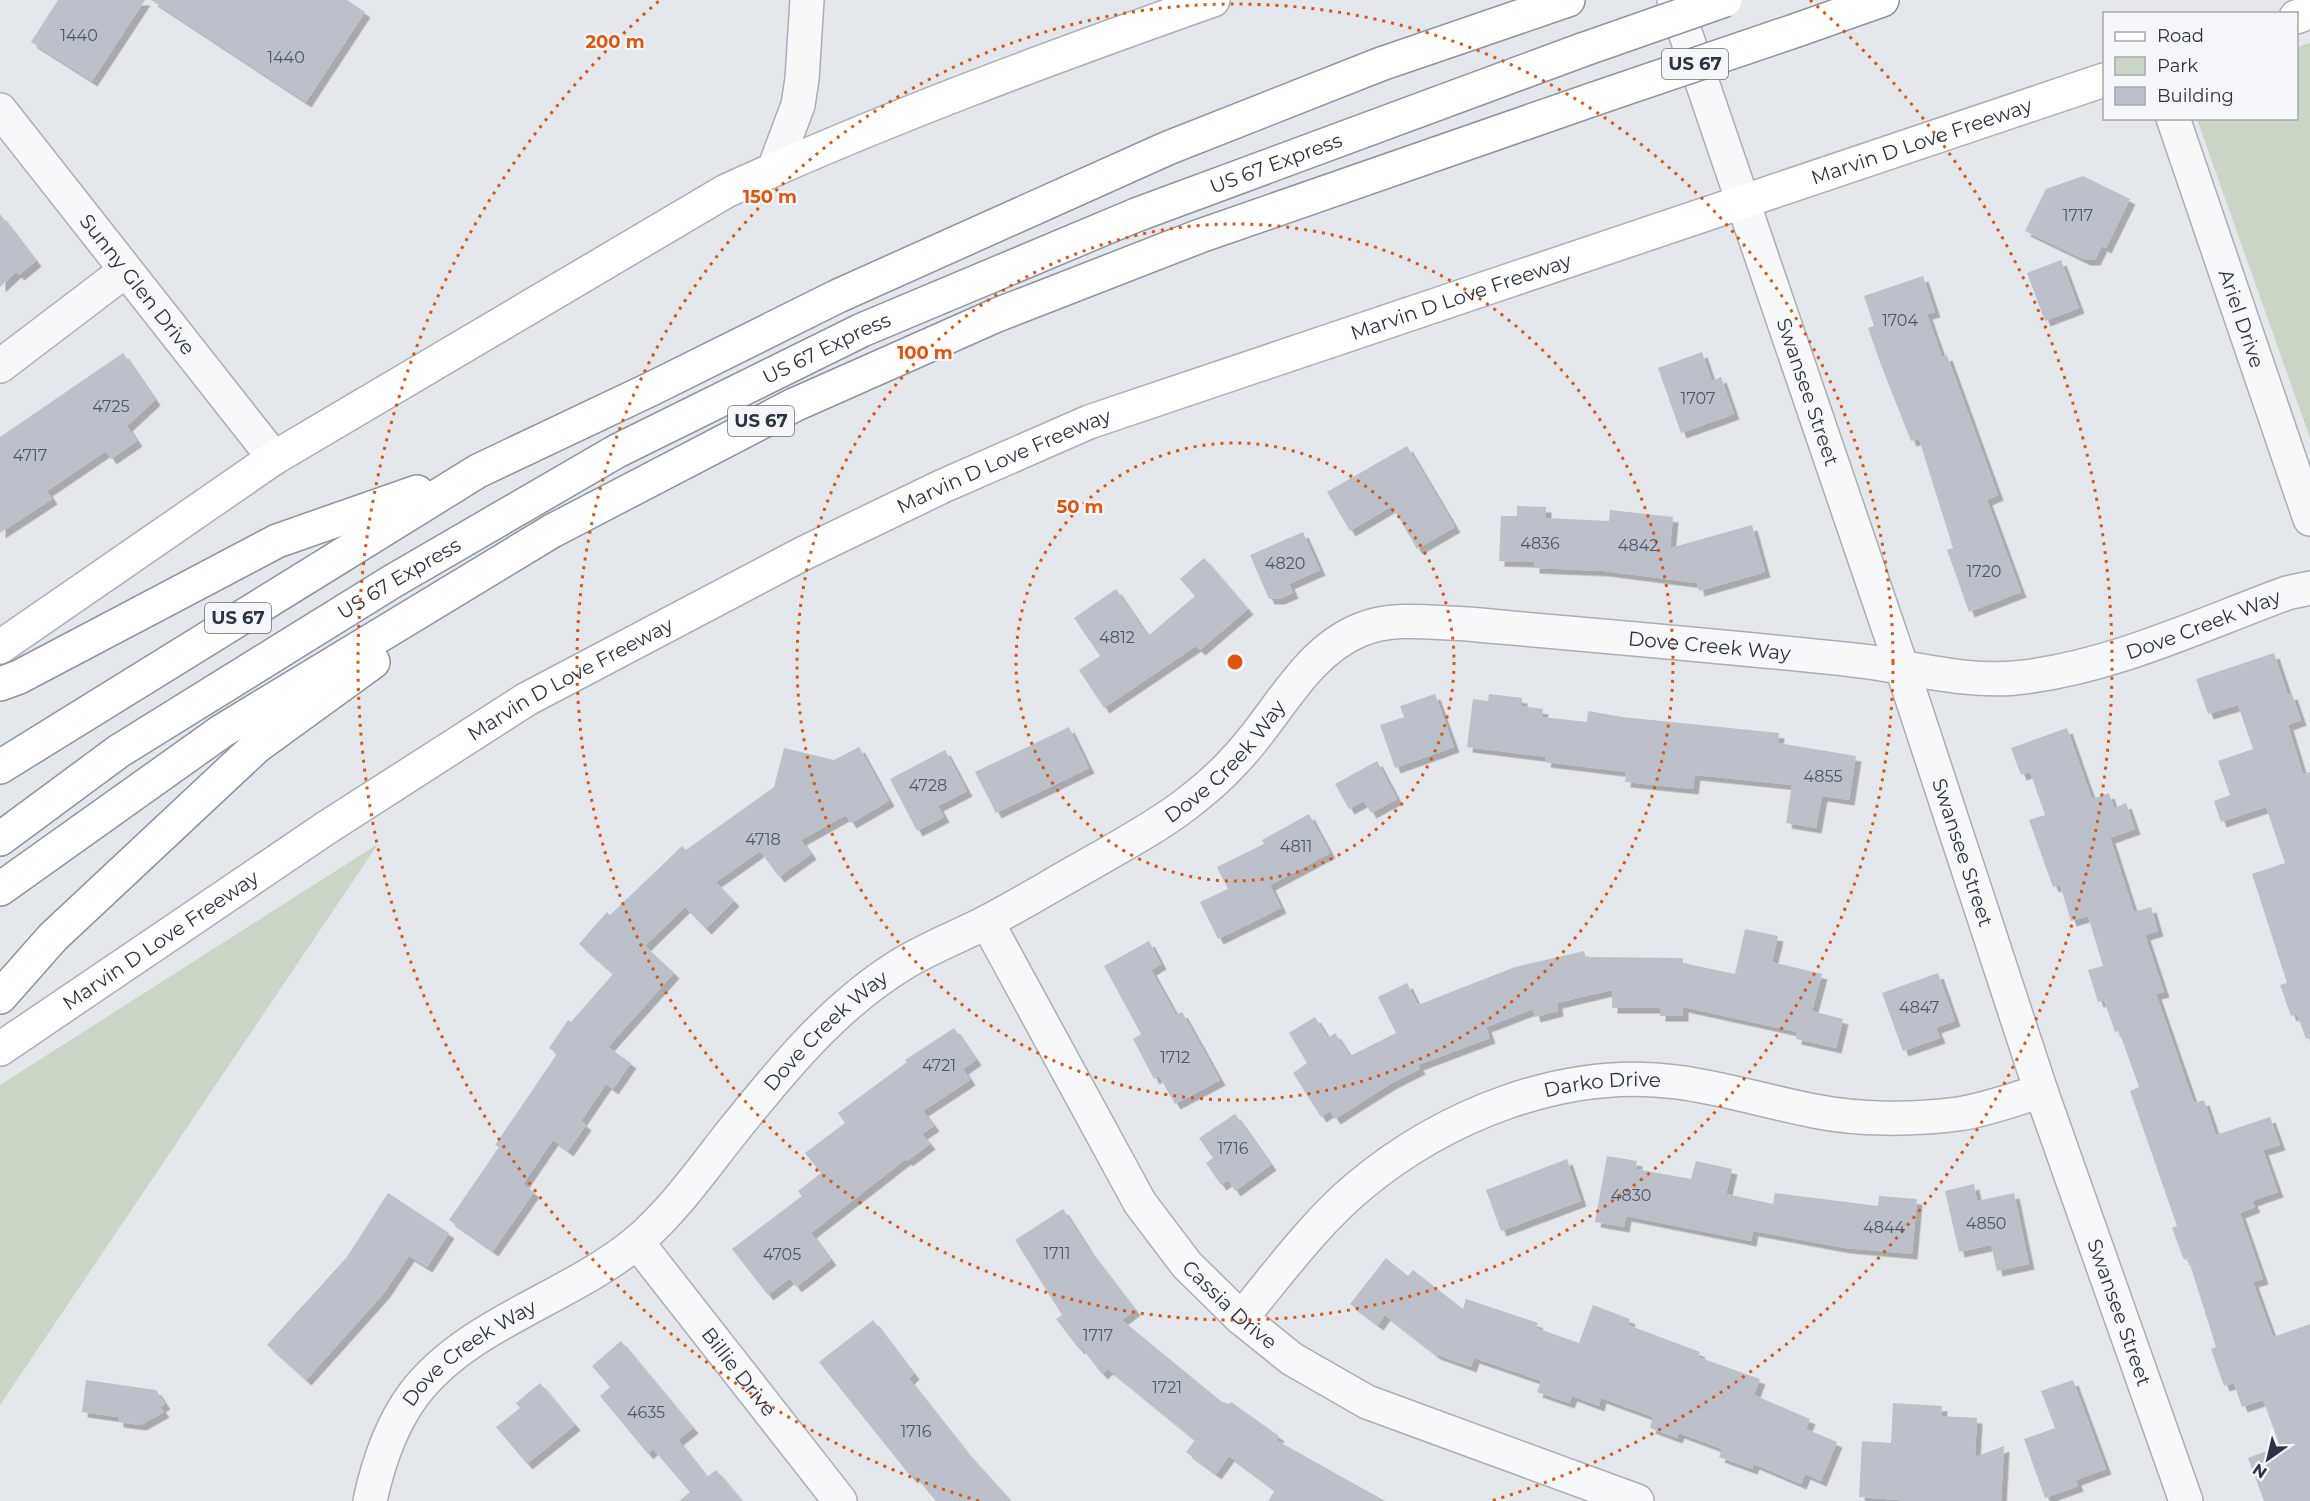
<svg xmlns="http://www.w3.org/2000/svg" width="2310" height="1501" font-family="Montserrat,sans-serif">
  <defs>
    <filter id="shadow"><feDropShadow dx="5.5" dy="5.5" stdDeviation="0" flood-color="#0004"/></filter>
  </defs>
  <rect width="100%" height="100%" fill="#e4e7ec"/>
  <path fill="#c9d6c5" d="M2310 43V438L2197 119 2296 118 2297 47Z
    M378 844 0 1405V1085Z"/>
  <path fill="#bbc0ca" filter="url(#shadow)" d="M58 0H145L92 81 31 42Z
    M151 0H347L365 12 306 102Z
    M2083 176 2130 199 2106 248 2102 246 2095 260H2085L2025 231 2046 189Z
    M0 214 36 261 19 275 16 272 0 287Z
    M2061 260 2079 308 2045 321 2027 273Z
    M1923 276 1935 312 1927 314 1942 357 1947 355 1998 495 1987 500 2021 592 1969 612 1947 550 1953 548 1919 439 1911 441 1881 365 1868 328 1874 326 1864 296Z
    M1702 352 1712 381 1721 377 1734 414 1681 433 1658 368Z
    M123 353 155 400 127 426 137 441 111 459 106 451 47 491 52 499 0 533V437Z
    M1407 446 1455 527 1417 549 1392 506 1350 531 1327 492Z
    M1517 506 1546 507V518L1609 521 1610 510 1673 517 1670 548 1752 525 1765 572 1699 591 1697 583 1604 571 1534 568V562L1499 561 1501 516H1517Z
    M1303 532 1320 570 1289 584 1293 593 1279 599H1269L1250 555Z
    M1204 558 1248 609 1200 650 1196 646 1104 708 1079 670 1100 656 1074 618 1116 589 1148 636 1195 596 1180 579Z
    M2274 653 2288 695 2292 694 2301 720 2288 725 2303 774 2310 772V1038L2306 1039 2297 1014 2291 1016 2280 985 2287 983 2252 874 2285 863 2266 807 2221 822 2214 801 2230 795 2218 761 2253 749 2238 705 2208 714 2196 679Z
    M1435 694 1454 747 1395 768 1380 725 1404 717 1400 706Z
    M1489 694 1522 698V706L1543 709 1542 717 1587 722 1588 711 1622 717 1779 733 1778 743 1856 756 1849 800 1822 796 1816 828 1786 823 1792 785 1695 775 1693 789 1625 782 1626 772 1545 762 1546 757 1467 747 1473 699 1488 701Z
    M1069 727 1089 768 996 813 975 772Z
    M2067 728 2092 799 2109 793 2114 808 2126 803 2135 829 2110 838 2134 912 2151 907 2158 931 2145 935 2164 992 2156 994 2194 1103 2204 1100 2216 1135 2270 1117 2280 1145 2263 1150 2278 1192 2252 1201 2255 1207 2240 1213 2263 1279 2253 1282 2273 1337 2310 1324V1501H2264L2248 1458 2280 1446 2263 1400 2242 1407 2234 1383 2224 1386 2211 1349 2216 1347 2188 1258 2184 1260 2172 1228 2177 1226 2130 1091 2139 1087 2119 1031 2115 1032 2104 1000 2098 1002 2088 970 2103 966 2088 916 2071 921 2060 885 2053 887 2029 820 2045 815 2030 772 2021 775 2011 748Z
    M859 747 889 801 851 823 846 815 801 840 811 854 779 877 760 851 716 882 734 901 706 929 685 907 645 946 674 973 608 1047 631 1063 613 1089 606 1084 581 1121 586 1125 568 1151 553 1140 523 1184 534 1192 493 1251 449 1220 499 1147 495 1145 557 1054 549 1048 568 1020 571 1022 613 974 579 944 607 912 610 915 682 846 686 850 774 787 784 748 834 760Z
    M945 750 967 791 938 806 944 817 917 831 890 779Z
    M1377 761 1397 799 1371 813 1364 801 1349 809 1335 784Z
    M1309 814 1330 853 1270 885 1281 908 1218 939 1200 902 1228 889 1217 867 1264 844 1262 840Z
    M1745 929 1778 936 1772 962 1822 974 1812 1011 1843 1019 1836 1048 1796 1039 1797 1032 1683 1007V1016H1660V1008H1612V990L1557 1003 1558 1011 1535 1017 1533 1009 1486 1027 1490 1038 1418 1065 1420 1069 1392 1083 1335 1119 1330 1111 1321 1117 1293 1073 1307 1063 1289 1033 1315 1017 1328 1038 1335 1033 1350 1056 1396 1033 1378 997 1407 983 1418 1005 1515 967 1584 951 1586 957 1683 958V963L1735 974Z
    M1149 941 1161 964 1151 970 1176 1015 1182 1012 1220 1080 1175 1104 1159 1076 1154 1079 1133 1039 1141 1034 1104 966Z
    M1938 973 1955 1021 1936 1028 1940 1038 1903 1051 1882 993Z
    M954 1028 976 1060 963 1069 970 1080 923 1111 934 1126 922 1134 930 1144 907 1161 906 1159 811 1233 831 1260 796 1287 790 1278 768 1295 732 1249 802 1196 798 1191 821 1173 805 1153 845 1123 838 1113 907 1062 905 1060Z
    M1235 1114 1271 1165 1235 1191 1228 1180 1221 1185 1206 1163 1213 1158 1199 1138Z
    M1607 1156 1637 1161 1636 1169 1691 1179 1696 1161 1732 1169 1726 1194 1773 1204 1775 1193 1878 1206 1879 1196 1917 1199 1912 1254 1845 1248 1753 1231 1751 1241 1626 1216 1624 1227 1595 1222Z
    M1567 1159 1581 1201 1501 1231 1486 1190Z
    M1974 1184 1977 1201 2014 1193 2029 1264 1997 1271 1991 1245 1959 1252 1945 1191Z
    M388 1193 449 1233 427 1267 409 1256 384 1293 306 1380 267 1345 347 1257Z
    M1063 1209 1089 1250 1135 1310 1122 1320 1222 1402 1230 1404 1231 1402 1279 1436 1276 1440 1385 1501H1268L1275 1490 1229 1456 1216 1474 1186 1452 1195 1440 1108 1369 1102 1374 1081 1347 1079 1349 1056 1319 1062 1315 1015 1240Z
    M1386 1258 1408 1276 1413 1270 1463 1309 1466 1299 1538 1323 1536 1328 1579 1343 1593 1305 1630 1319 1628 1325 1700 1352 1698 1357 1760 1379 1754 1395 1810 1419 1806 1429 1837 1442 1821 1481 1805 1474 1801 1484 1754 1464 1752 1469 1719 1457 1722 1449 1679 1433 1677 1438 1650 1428 1653 1417 1601 1398 1599 1406 1572 1396 1569 1403 1537 1392 1541 1381 1474 1358 1471 1367 1435 1354 1385 1315 1378 1325 1350 1304Z
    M873 1320 914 1374 909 1379 965 1450 1011 1501H936L915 1476 912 1478 819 1362Z
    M621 1341 693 1428 678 1440 707 1477 716 1470 742 1501H679L690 1492 653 1449 648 1454 600 1396 610 1387 592 1366Z
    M86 1380 156 1390 165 1404 160 1407 164 1412 141 1425 118 1422V1417L82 1412Z
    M2073 1380 2106 1469 2076 1480 2078 1486 2045 1498 2024 1439 2055 1428 2041 1391Z
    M540 1383 575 1425 527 1464 496 1427 520 1408 516 1403Z
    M1893 1403 1942 1406 1941 1416 1977 1418 1975 1457 2004 1446 2001 1501H1911L1859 1497 1862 1441 1891 1443Z"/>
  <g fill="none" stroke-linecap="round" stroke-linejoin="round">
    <defs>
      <g id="minor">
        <path id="s1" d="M0 110 274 458"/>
        <path id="s2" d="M2173 118 2310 519"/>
        <path d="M774 169 798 105 802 79 807 0"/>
        <path d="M0 366 125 271"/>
        <path id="s3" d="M987 922 1140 1203 1187 1265 1241 1318 1292 1359 1367 1402 1637 1501"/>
        <path id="s4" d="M637 1242 840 1501"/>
        <path id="s5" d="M1241 1318C1278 1274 1314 1224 1358 1187 1444 1115 1564 1067 1677 1082 1723 1088 1768 1102 1814 1111 1859 1120 1913 1120 1958 1114 1986 1110 2015 1099 2041 1091"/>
        <path id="s6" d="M370 1501C378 1463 391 1425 414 1394 468 1323 570 1298 637 1242 672 1212 700 1173 728 1137 779 1073 834 1005 904 963 929 948 957 937 983 924 1016 907 1047 888 1079 870 1115 849 1152 830 1185 805 1202 792 1220 777 1234 761 1275 720 1303 653 1360 630 1393 616 1433 623 1468 624 1597 636 1725 646 1853 660 1906 665 1960 683 2015 678 2108 669 2200 625 2287 593L2310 588"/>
      </g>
      <g id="tertiary">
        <path id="s7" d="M1674 0 1902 668 2041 1091 2186 1501"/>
      </g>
      <g id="secondary">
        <path d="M2296 17 2310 12"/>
        <path d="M0 647 274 458 726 191C884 119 1049 58 1213 0"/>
        <path id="s8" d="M0 1049 326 828 527 699 804 553 943 486 1089 422 2104 80"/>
      </g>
      <g id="motorway">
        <path d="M1797 30 1882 0"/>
        <path d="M0 684 19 677 277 541 417 492"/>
        <path d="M0 767 478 471 651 389 838 296 1168 148 1381 64 1568 0"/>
        <path id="s9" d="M0 839 119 751 393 581 617 451 862 330 1136 215 1582 50"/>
        <path d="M0 889 222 731 552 531 794 405 997 315 1200 236 1594 99"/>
        <path d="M0 997 53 937 256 747 373 662"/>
      </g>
    </defs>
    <use href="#minor" stroke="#a9aeb7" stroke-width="36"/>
    <use href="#tertiary" stroke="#a9aeb7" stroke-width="36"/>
    <use href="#secondary" stroke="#a9aeb7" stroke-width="36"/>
    <use href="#motorway" stroke="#8b94a3" stroke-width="36"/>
    <use href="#minor" stroke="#f7f8fa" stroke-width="33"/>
    <use href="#tertiary" stroke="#f7f8fa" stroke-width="33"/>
    <use href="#secondary" stroke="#fff" stroke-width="33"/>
    <use href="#motorway" stroke="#fff" stroke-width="33"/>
    <defs>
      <path id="motorway-bridge" d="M1582 50 1725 0
        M1594 99 1797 30"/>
    </defs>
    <use href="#motorway-bridge" stroke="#8b94a3" stroke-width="36" stroke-linecap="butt"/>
    <use href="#motorway-bridge" stroke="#fff" stroke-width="33"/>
  </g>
  <g fill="none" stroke="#df570f" stroke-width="3" stroke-dasharray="3 6">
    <circle cx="1235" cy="662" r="219"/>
    <circle cx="1235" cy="662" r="438"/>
    <circle cx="1235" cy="662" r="658"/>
    <path d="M979 1501A877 877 0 0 1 660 0M1810 0A877 877 0 0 1 1491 1501"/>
  </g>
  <g text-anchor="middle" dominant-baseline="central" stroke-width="4.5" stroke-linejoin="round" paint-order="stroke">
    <g font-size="16" fill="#4f5766">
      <text x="79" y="35">1440</text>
      <text x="286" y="57">1440</text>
      <text x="2078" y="215">1717</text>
      <text x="1900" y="320">1704</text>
      <text x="1698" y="398">1707</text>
      <text x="111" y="406">4725</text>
      <text x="30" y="455">4717</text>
      <text x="1540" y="543">4836</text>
      <text x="1638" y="545">4842</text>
      <text x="1285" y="563">4820</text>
      <text x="1984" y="571">1720</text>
      <text x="1117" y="637">4812</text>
      <text x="1823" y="776">4855</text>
      <text x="928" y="785">4728</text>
      <text x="763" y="839">4718</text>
      <text x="1296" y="846">4811</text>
      <text x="1919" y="1007">4847</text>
      <text x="1175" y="1057">1712</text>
      <text x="939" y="1065">4721</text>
      <text x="1233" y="1148">1716</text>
      <text x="1631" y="1195">4830</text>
      <text x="1986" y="1223">4850</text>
      <text x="1884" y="1227">4844</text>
      <text x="1057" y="1253">1711</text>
      <text x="782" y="1254">4705</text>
      <text x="1098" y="1335">1717</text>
      <text x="1167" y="1387">1721</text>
      <text x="646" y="1412">4635</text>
      <text x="916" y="1431">1716</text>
    </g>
    <g fill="#f4f6f9" stroke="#676e7b" stroke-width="1.5">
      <rect x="1662" y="49" width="66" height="30" rx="4.5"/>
      <rect x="728" y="406" width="66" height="30" rx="4.5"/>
      <rect x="205" y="603" width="66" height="30" rx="4.5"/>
    </g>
    <g font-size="18" font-weight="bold" fill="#2b3445">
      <text x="1695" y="64">US 67</text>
      <text x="761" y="421">US 67</text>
      <text x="238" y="618">US 67</text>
    </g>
    <g font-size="20" fill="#2b3445" stroke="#f4f6f9">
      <text stroke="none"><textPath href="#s8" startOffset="2138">Marvin D Love Freeway</textPath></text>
      <text stroke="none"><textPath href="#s9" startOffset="1449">US 67 Express</textPath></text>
      <text stroke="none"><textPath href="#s1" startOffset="222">Sunny Glen Drive</textPath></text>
      <text stroke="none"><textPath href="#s8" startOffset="1652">Marvin D Love Freeway</textPath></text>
      <text stroke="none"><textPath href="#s2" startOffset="212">Ariel Drive</textPath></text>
      <text stroke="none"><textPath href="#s9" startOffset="963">US 67 Express</textPath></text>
      <text stroke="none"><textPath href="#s7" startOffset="414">Swansee Street</textPath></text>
      <text stroke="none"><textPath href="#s8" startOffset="1166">Marvin D Love Freeway</textPath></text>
      <text stroke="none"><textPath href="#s9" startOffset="477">US 67 Express</textPath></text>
      <text stroke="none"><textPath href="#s6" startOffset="2204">Dove Creek Way</textPath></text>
      <text stroke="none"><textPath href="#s6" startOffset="1700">Dove Creek Way</textPath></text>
      <text stroke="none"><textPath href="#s8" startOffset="680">Marvin D Love Freeway</textPath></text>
      <text stroke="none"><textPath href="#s6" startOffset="1158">Dove Creek Way</textPath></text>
      <text stroke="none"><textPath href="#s7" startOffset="900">Swansee Street</textPath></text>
      <text stroke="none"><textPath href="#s8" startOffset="194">Marvin D Love Freeway</textPath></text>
      <text stroke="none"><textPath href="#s6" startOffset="672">Dove Creek Way</textPath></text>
      <text stroke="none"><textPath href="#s5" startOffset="446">Darko Drive</textPath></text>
      <text stroke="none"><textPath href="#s3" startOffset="456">Cassia Drive</textPath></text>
      <text stroke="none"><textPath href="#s7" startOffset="1386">Swansee Street</textPath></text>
      <text stroke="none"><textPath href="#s6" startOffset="186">Dove Creek Way</textPath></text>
      <text stroke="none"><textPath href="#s4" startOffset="165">Billie Drive</textPath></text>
    </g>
  </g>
  <circle cx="1235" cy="662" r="9" fill="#df570f" stroke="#f4f6f9" stroke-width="3"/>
  <g font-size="18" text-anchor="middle" font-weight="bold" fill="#df570f" stroke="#f4f6f9" stroke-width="4.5" stroke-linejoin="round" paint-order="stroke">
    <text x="615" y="48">200 m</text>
    <text x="770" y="203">150 m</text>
    <text x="925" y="359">100 m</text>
    <text x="1080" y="513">50 m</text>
  </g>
  <rect x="2103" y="12" width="195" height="108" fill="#f4f6f9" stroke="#a4a8b1" stroke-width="1.5"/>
  <rect x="2115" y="32" width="30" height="9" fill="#ffffff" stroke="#a4a8b1" stroke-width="1.5"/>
  <text x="2157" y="42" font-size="18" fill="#2b3445">Road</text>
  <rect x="2115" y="57" width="30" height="18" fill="#c9d6c5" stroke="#a4a8b1" stroke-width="1.5"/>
  <text x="2157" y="72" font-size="18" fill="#2b3445">Park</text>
  <rect x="2115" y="87" width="30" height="18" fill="#bbc0ca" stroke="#a4a8b1" stroke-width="1.5"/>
  <text x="2157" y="102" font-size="18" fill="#2b3445">Building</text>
  <g transform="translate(2268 1459) rotate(214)" stroke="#f4f6f9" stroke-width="4.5" paint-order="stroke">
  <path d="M0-4.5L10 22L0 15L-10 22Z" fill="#2b3445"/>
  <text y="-9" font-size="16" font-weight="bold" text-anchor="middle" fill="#2b3445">N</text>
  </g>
</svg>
